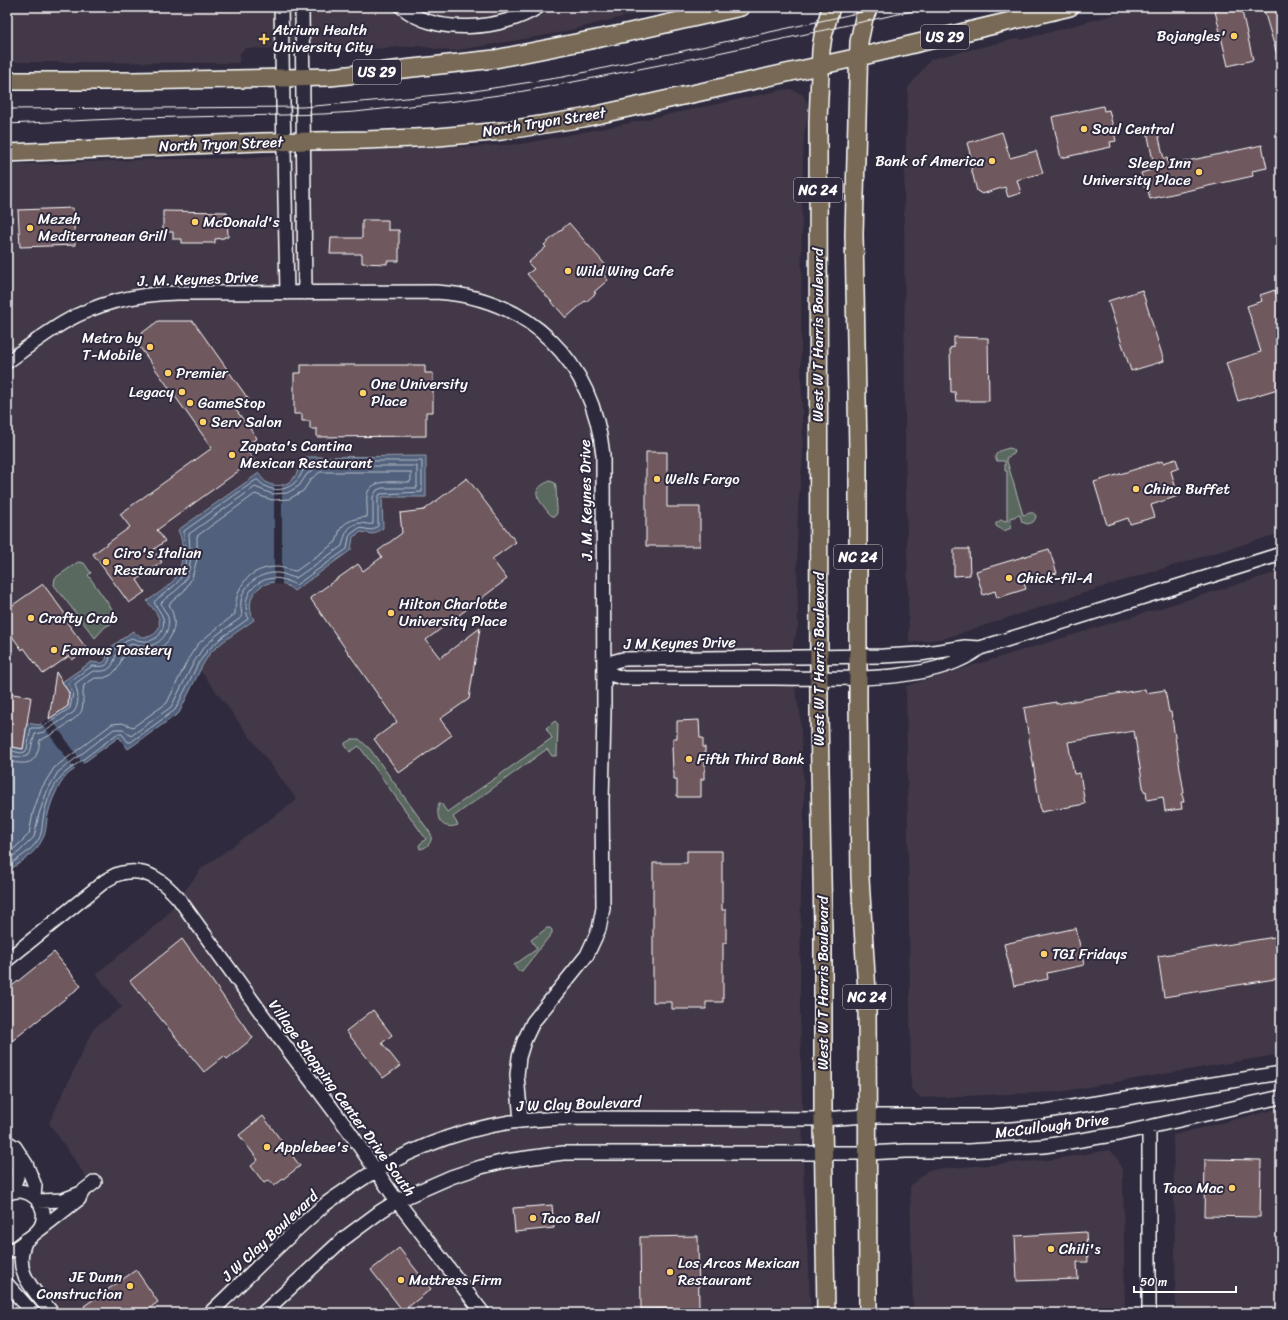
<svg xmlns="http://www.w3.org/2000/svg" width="1288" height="1320" font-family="Sriracha,sans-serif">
  <rect width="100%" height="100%" fill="#2f2a3d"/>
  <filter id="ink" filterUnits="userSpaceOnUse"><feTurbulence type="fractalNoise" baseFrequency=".025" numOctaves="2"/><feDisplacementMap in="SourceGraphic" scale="8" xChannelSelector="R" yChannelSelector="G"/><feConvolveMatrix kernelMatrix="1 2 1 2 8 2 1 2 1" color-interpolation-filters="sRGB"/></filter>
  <g filter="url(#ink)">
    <path fill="#423847" d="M7 7H662L559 33 452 51 417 46 325 52 315 50 246 48 240 53 239 63 7 62Z
      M1142 7H1281V533L1109 585 946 638 909 643 905 448 904 189 908 88 931 59 1020 38 1021 40Z
      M791 89 803 95 807 103 808 108V115L804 135 802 198 801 360 803 455 798 509 797 545 798 627 793 644 796 698 800 712 804 788V830L801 888 800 1007 804 1194 811 1313H59L29 1274 27 1257 28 1249 39 1234 95 1190 49 1123 93 1029 122 1007 96 974 164 918 202 868 297 800 200 670 205 660 215 648 254 620 250 609V603L255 593 260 587 268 583 278 582 286 584 292 588 351 551 353 537 360 532 373 534 383 528 382 497H426V456L307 457 306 465 299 467 295 477 291 482 282 486H274L269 484 263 480 259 473 178 530 182 550 181 563 178 573 172 582 147 601 159 618V626L156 632 150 637 145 638 137 635 133 632 101 663 91 662 53 689 50 717 39 725 23 749 7 746V165L163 159 253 158 293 154 323 150 409 145 472 147 521 144 615 126 782 90Z
      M1281 571V1054L1059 1092 921 1098 911 1088 906 686Z
      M1281 1108V1313H1176L1173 1135Z
      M1110 1150 1117 1157 1123 1172 1125 1313H913L910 1186 928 1170 1048 1160Z"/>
    <path fill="#5a6960" stroke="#acb4b0" d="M1009 448 1013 449 1015 451 1014 454 1006 458 1023 515C1028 514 1033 510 1036 516 1035 522 1032 523 1027 524L1022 522 1020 515 1010 518 1011 528 1004 531 996 526V523L1001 520 1007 521V471H1005V461H997L995 457C997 450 1003 450 1009 448Z
      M550 481 555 483 556 487 557 513 555 516H552C548 513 545 508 542 504 533 492 536 487 550 481Z
      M78 562 84 563 91 573 88 575 119 619 105 627 95 638 54 585 55 578Z
      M555 721 558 724 557 755 555 756H552L547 749 453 817 458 825C441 831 435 818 439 803H441L447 812 552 738 546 728Z
      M352 739H359L370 749 431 834C433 841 428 848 420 849L419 846 420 844 426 839 359 746 350 752 345 745V743Z
      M547 928H550L552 930V933L522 971H518L514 965 537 949 531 940Z"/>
    <path fill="#51617b" stroke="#97a0b0" d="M426 456V497H382L383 528 373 534 361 532 353 537 351 550 294 591C273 569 239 592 254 620L224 641 210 653 202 666 179 713 128 749 119 737 68 774C57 786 50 803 47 819 46 826 46 834 42 840 36 853 19 864 7 871V746L23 749 27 723 39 725 68 706 69 693 62 682 91 662 102 663 106 660 107 650 133 631C142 643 162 636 159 620 158 613 151 607 147 601 156 595 165 589 172 582 184 569 185 545 178 530L259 473C268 494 297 487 299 465H306V457Z"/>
    <path fill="#2f2a3d" d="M274 486H282V585L274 584Z
      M50 717 84 765 76 771 41 723Z"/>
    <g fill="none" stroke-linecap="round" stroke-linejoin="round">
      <path stroke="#b9c0ca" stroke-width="1" d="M7 750 21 753 25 752 27 749 31 728H40L70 708 73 693 69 685V682L92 666C107 667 108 667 111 652L131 638C135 639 139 641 143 641 156 643 166 631 163 618 161 612 156 607 154 602 160 596 167 592 174 586 191 570 184 551 184 531L256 480H258C272 497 296 490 303 470L309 468 312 461H422V492L380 494 378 498V526L372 530 359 528 351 534 349 537 347 549 296 585C291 583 287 580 281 579 265 575 248 586 246 603 246 609 247 614 248 619L221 638 207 651 198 664 175 710 131 742H128L122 734H117L66 772C53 783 46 802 43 819 42 826 42 835 38 840 31 851 18 859 7 866
        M7 755C34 760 28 756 35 734L44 732 74 712C79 705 79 693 75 685L76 683 93 671C108 672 112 670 116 655L131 644C136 645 141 647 147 646 161 645 171 631 168 617 166 612 162 608 161 603 166 597 174 593 180 587 194 571 190 553 189 534L255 487 272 494 287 493 299 486 307 474 311 472 316 466H417V488H382L377 490 373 497V524C368 525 365 523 360 523 346 525 345 536 342 546L296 578C290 578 285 573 278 573 261 572 244 583 241 601 240 607 242 612 242 617L218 634 203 648 194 662 171 707 131 736 123 729H114L58 772 47 791 39 814 34 837 19 852 7 860
        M7 761C18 763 33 767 37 753 39 749 39 744 40 740 49 737 79 718 82 710 84 702 82 693 84 685L95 678H104L111 675 118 668 122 658 132 651C137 651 142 653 148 652 164 651 176 635 174 619 173 613 171 609 169 604L184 591 192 578 197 559V536L255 494 272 500 289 499 303 491 311 479 320 472H411V480L410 482C397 483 371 477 367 495 366 502 368 510 367 517 356 518 343 521 339 532 338 536 337 539 336 542L296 571C290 571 284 567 278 567 248 567 235 587 235 614L211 633 198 644 188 659 167 703 133 727 122 723 112 724 54 768 41 789 33 813 29 834 15 848 7 853"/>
    </g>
    <path fill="#6f595e" stroke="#fff" d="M1234 7H1241L1253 60 1228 66 1215 11Z
      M1263 7H1281V58H1278Z
      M1103 106 1104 111 1109 110 1116 141 1110 142 1111 147 1061 158 1052 117Z
      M1157 129 1164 159 1167 158 1169 165 1262 145 1267 168 1252 171 1253 176 1150 199 1147 186 1144 187 1141 173 1151 170 1149 162 1153 161 1147 131Z
      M1002 132 1010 158 1036 151 1043 173 1017 180 1021 193 1008 197 1005 187 982 194 977 191 971 168 973 164 967 143Z
      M73 208 75 245 20 247 18 210Z
      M163 211 227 212 228 237H224V238L215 239V243H182V239H173V232H163Z
      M362 220H388V230H399V261H387V264L362 263V254H330L331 238H362Z
      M569 223 609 269 603 274 608 280 594 292 596 293 586 302 585 301 566 318 527 274 534 269 528 263 546 247 544 245Z
      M1142 290 1164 361 1131 371 1108 301Z
      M1275 290 1277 298 1281 296V388L1238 401 1226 363 1261 352 1247 306 1262 301 1260 295Z
      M158 321H193L249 400 236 410 257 438 244 447 254 460 157 530 165 541 153 550 162 562 137 580 145 592 129 603 93 554 130 527 120 514 212 448 134 339Z
      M954 337 988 338 989 401H956L955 392H951L950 348 954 347Z
      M301 365H425V373H433V412H426V436L317 437V429H310V421H302V414H294V373H301Z
      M646 452H667V507H700V546H646Z
      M1176 459 1179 468 1171 471 1178 496 1151 505 1155 517 1130 524 1128 518 1107 525 1094 482 1162 461 1163 463Z
      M467 478 516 542 492 559 507 579 426 640 440 658 480 628 469 699 440 719 452 735 399 773 374 739 397 722 310 598 358 564 363 571 382 557 378 551 402 533 400 513 424 510Z
      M954 549H969L970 575 954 576Z
      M1049 549 1057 573 1024 583 1026 589 997 598 995 591 983 595 976 571Z
      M43 584 68 618 65 620 87 649 72 660 69 656 43 674 24 648 22 650 7 629V609Z
      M56 672 69 693 68 706 49 719Z
      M1145 689 1146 693 1165 690 1169 712H1171L1184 793 1182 794 1184 802H1181L1182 809 1165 811 1163 797 1147 800 1146 791 1144 792 1134 731 1068 742 1074 774 1080 773 1085 804 1041 812 1024 708 1056 702V704Z
      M7 693 31 697 23 749 7 746Z
      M699 720 700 738H703V747H705V770L704 771V779H701V797H677V779H674V771H673L672 747H673V738H677V721Z
      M687 851H722V910H726V943H723V1002H706V1009H672V1002H653V863H687Z
      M1076 928 1084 965 1047 973 1048 979 1014 986 1004 944Z
      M1281 936V978L1164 997 1158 956Z
      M182 939 253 1038 227 1059 224 1056 204 1072 130 981Z
      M54 952 81 986 7 1045V990Z
      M373 1010 392 1035 382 1043 400 1066 383 1078 346 1031Z
      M263 1116 300 1166 274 1186 269 1180 264 1183 251 1166 258 1160 239 1135Z
      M1205 1159 1261 1160 1260 1217 1204 1216Z
      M552 1205 554 1228 515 1232 513 1208Z
      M1086 1232 1088 1262H1077L1078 1279 1017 1281 1015 1236Z
      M698 1236 699 1308 641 1309 640 1237Z
      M399 1248 431 1289 403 1311 371 1270Z
      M136 1270 158 1302 143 1313H89L84 1306Z"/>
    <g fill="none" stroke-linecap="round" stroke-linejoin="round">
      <defs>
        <path id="minor" d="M281 7 287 293
          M302 7 305 293
          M402 7C435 36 503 30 538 7
          M7 362C25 349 43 335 63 323 98 302 137 294 177 293L436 292C530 298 593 361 603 455L604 712 602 801 603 908 599 929 587 955 533 1022 524 1041 519 1057 517 1075 521 1121
          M604 668 613 675 623 678C671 678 718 678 766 678 828 677 929 687 980 648L1281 554
          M604 668 612 662 623 659 883 656 920 654 965 647 980 648
          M7 960 105 881C110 878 116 874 122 873 147 867 164 882 179 899L280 1039 349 1131 397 1201 483 1313
          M1149 1127V1313
          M7 1142 15 1147 26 1164 35 1186 34 1195
          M7 1193C22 1179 19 1167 10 1152
          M7 1194C28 1183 51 1205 41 1226 38 1232 31 1237 25 1241 19 1246 15 1250 7 1251
          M38 1201 63 1200 81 1193
          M38 1231 79 1199 82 1192 95 1182
          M26 1240C11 1271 34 1290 52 1313
          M7 1284 33 1313
          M210 1313C247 1278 284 1239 322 1207 330 1200 339 1195 347 1189 396 1155 452 1131 511 1122 528 1120 545 1119 562 1118L823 1119 867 1116H992L1040 1112 1281 1073
          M263 1313 342 1240 381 1211 397 1201 419 1191 451 1177 481 1167 505 1161 563 1153H867L906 1151H969L1044 1146 1118 1134 1281 1097"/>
        <path id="major" d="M7 81H132L330 77 495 59 621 34 741 7
          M7 153 262 142 366 140 438 137 502 131 583 118 859 57 1070 7
          M826 1313 823 1119V930L819 715 818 121 821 50 823 36 831 7
          M868 1313 867 992 860 878 858 704V452L854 234 859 42 864 18 869 7"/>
      </defs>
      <use href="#minor" stroke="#fff" stroke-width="16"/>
      <use href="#major" stroke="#fff" stroke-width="20"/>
      <use href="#minor" stroke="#2f2a3d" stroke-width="13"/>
      <use href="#major" stroke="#776954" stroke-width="17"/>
      <path stroke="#fff" stroke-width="1" d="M7 109 303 107 407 98 474 91 563 77 885 7
        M7 124 135 118 283 115 323 114 355 112 456 101 513 93 573 82 695 58 931 7"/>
    </g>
  </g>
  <g fill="#ffd166" stroke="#2f2a3d" stroke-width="1.5">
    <circle cx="1234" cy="36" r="4"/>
    <path d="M262 33h4v4h4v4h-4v4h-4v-4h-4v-4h4z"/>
    <circle cx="1084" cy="129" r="4"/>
    <circle cx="992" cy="161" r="4"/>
    <circle cx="1199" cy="172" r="4"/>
    <circle cx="195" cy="222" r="4"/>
    <circle cx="30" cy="228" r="4"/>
    <circle cx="568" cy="271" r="4"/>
    <circle cx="150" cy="347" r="4"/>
    <circle cx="168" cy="373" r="4"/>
    <circle cx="182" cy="392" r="4"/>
    <circle cx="363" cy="393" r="4"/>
    <circle cx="190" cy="403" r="4"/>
    <circle cx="203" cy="422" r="4"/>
    <circle cx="232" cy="455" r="4"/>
    <circle cx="657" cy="479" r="4"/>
    <circle cx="1136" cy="489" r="4"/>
    <circle cx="106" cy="562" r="4"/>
    <circle cx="1009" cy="578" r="4"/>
    <circle cx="391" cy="613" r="4"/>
    <circle cx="31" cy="618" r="4"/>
    <circle cx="54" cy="650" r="4"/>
    <circle cx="689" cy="759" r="4"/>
    <circle cx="1044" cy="954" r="4"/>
    <circle cx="267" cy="1147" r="4"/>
    <circle cx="1232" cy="1188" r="4"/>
    <circle cx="533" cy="1218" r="4"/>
    <circle cx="1051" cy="1249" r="4"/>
    <circle cx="670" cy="1272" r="4"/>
    <circle cx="401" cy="1280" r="4"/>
    <circle cx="130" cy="1286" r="4"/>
  </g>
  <g text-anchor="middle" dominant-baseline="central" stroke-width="4" stroke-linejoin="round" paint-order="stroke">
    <g fill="#2f2a3d" stroke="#c1bfc5" stroke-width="1">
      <rect x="921" y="25" width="48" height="24" rx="3"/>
      <rect x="353" y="60" width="48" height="24" rx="3"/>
      <rect x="794" y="178" width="48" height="24" rx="3"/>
      <rect x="834" y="545" width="48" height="24" rx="3"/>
      <rect x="843" y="985" width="48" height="24" rx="3"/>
    </g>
    <g font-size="14" font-weight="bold" fill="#fff">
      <text x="945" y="37">US 29</text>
      <text x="377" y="72">US 29</text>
      <text x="818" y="190">NC 24</text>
      <text x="858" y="557">NC 24</text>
      <text x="867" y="997">NC 24</text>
    </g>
    <g font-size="15" fill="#fff" stroke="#2f2a3d" text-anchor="start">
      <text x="273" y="30">Atrium Health<tspan x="273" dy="17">University City</tspan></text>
      <text x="1226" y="36" text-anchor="end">Bojangles'</text>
      <text x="1092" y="129">Soul Central</text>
      <text x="984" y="161" text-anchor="end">Bank of America</text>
      <text x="1191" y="163" text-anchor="end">Sleep Inn<tspan x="1191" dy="17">University Place</tspan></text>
      <text x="38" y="219">Mezeh<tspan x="38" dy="17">Mediterranean Grill</tspan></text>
      <text x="203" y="222">McDonald's</text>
      <text x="576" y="271">Wild Wing Cafe</text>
      <text x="142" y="338" text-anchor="end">Metro by<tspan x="142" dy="17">T-Mobile</tspan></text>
      <text x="176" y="373">Premier</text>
      <text x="371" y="384">One University<tspan x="371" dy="17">Place</tspan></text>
      <text x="174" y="392" text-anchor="end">Legacy</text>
      <text x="198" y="403">GameStop</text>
      <text x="211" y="422">Serv Salon</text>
      <text x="240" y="446">Zapata's Cantina<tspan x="240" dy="17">Mexican Restaurant</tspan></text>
      <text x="665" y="479">Wells Fargo</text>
      <text x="1144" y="489">China Buffet</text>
      <text x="114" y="553">Ciro's Italian<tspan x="114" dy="17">Restaurant</tspan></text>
      <text x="1017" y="578">Chick-fil-A</text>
      <text x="399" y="604">Hilton Charlotte<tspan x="399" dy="17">University Place</tspan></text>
      <text x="39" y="618">Crafty Crab</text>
      <text x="62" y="650">Famous Toastery</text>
      <text x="697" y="759">Fifth Third Bank</text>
      <text x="1052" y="954">TGI Fridays</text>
      <text x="275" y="1147">Applebee's</text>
      <text x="1224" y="1188" text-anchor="end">Taco Mac</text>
      <text x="541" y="1218">Taco Bell</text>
      <text x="1059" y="1249">Chili's</text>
      <text x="678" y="1263">Los Arcos Mexican<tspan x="678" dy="17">Restaurant</tspan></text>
      <text x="122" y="1277" text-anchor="end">JE Dunn<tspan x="122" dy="17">Construction</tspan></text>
      <text x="409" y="1280">Mattress Firm</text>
    </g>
    <g font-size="15" fill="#fff" stroke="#2f2a3d">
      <text transform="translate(544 122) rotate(-9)">North Tryon Street</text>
      <text transform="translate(221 144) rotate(-2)">North Tryon Street</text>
      <text transform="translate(198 279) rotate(-2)">J. M. Keynes Drive</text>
      <text transform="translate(818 335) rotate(-90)">West W T Harris Boulevard</text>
      <text transform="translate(586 500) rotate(-91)">J. M. Keynes Drive</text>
      <text transform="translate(680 643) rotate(-1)">J M Keynes Drive</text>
      <text transform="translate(819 659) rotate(-90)">West W T Harris Boulevard</text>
      <text transform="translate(823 983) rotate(-90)">West W T Harris Boulevard</text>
      <text transform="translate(342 1098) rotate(54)">Village Shopping Center Drive South</text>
      <text transform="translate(579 1104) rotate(-2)">J W Clay Boulevard</text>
      <text transform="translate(1052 1126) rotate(-7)">McCullough Drive</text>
      <text transform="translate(270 1236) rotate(-43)">J W Clay Boulevard</text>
    </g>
  </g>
  <rect width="1288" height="1320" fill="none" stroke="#2f2a3d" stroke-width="24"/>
  <rect x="12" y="12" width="1264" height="1296" fill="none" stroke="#fff" stroke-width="1.5" filter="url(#ink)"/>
  <path d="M1134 1286v6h102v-6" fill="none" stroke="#ffffff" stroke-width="2"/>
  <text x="1140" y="1286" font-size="12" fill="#ffffff" stroke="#2f2a3d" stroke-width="3" paint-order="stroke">50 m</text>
</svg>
